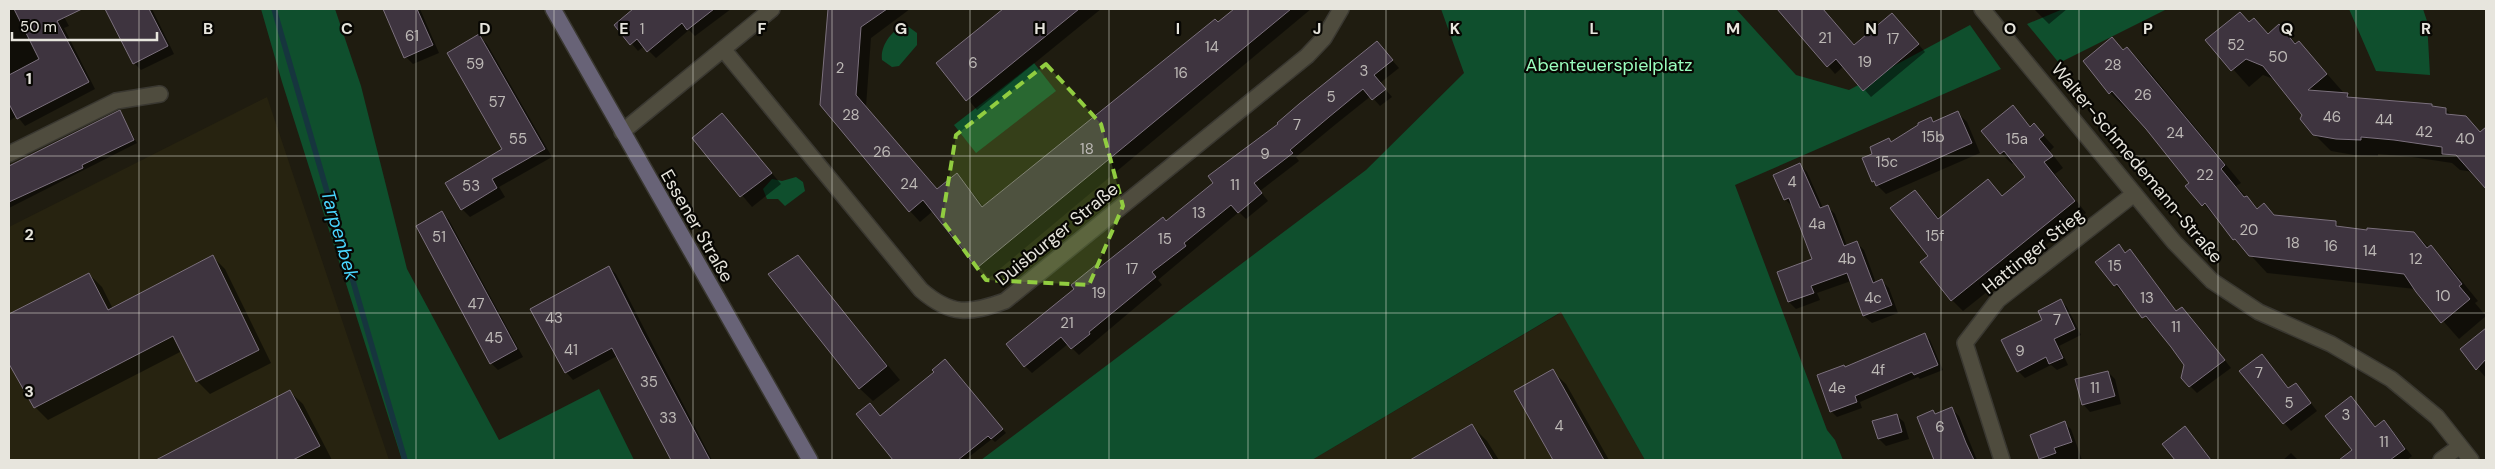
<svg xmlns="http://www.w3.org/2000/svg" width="2495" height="469" font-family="'DM Sans',sans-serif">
  <rect width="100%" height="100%" fill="#1f1c10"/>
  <path fill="#272310" d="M267 97 389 460H9V227Z
    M1562 312 1645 460H1312Z"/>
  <path fill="#0f4f2d" d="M261 9H335L361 86 407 269 499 440 599 389 634 460H402L282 82Z
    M1441 9H1736L1796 75 1849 90 1970 25 2001 69 1735 185 1827 430 1835 440 1843 460H1645L1561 312 1312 460H981L1366 170 1464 73Z
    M2063 9H2167L2059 63 2027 24Z
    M2349 9H2423L2427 21 2430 75 2376 71Z
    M906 25 917 33V45L899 66 892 67 882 60C880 46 892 29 906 25Z
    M1034 63 1056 91 976 153 954 125Z
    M796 177 803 182 805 191 785 206 778 199H767L763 189 772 179 782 181Z"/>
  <path fill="#0007" d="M9 9H60L69 26 64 28 95 89 25 126 17 116 9 121Z
    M107 9H152L174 54 141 70 134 63Z
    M384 9H420L439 53 413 64 406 57Z
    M635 9H649L657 17 668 9H731L695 36 689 30 656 58 644 46 638 51 616 25Z
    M830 9H910L871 38 866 107 938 190 957 174 984 207 1236 9H1311L989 278 933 211 920 222 910 211 821 105Z
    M1005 9H1101L977 110 937 63Z
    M1779 9H1823L1854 46 1899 21 1925 52 1871 97 1844 66 1835 74Z
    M2034 9H2067L2049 24Z
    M2254 20 2269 35 2279 26 2297 44 2299 42 2343 92 2341 93 2347 94 2352 98 2432 105 2435 108 2446 109 2452 116 2466 117 2486 138V168L2477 175 2474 172 2460 170 2452 163 2412 157 2378 154V156L2354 155 2331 151 2314 134 2304 115 2276 80 2263 75 2249 87 2207 40Z
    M479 36 487 44 552 157 499 187 505 197 470 217 462 209 504 149Z
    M2112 39 2124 51 2127 48 2144 65 2241 183 2236 186 2258 209 2264 205 2276 217 2335 222 2341 228 2413 233 2448 264 2478 301 2475 303 2486 316 2459 339 2415 289 2267 273 2187 186 2191 183 2175 162 2129 108 2127 110 2110 93 2085 61Z
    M1377 43 1399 68 1380 83 1392 97 1380 106 1371 96 1336 124 1296 157 1299 161 1260 191 1268 201 1246 219 1239 212 1158 280 1162 285 1079 355 1068 344 1032 373 1025 366 1100 269 1167 222 1215 183 1280 124Z
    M2013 107 2031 127 2034 125 2054 147 2050 151 2063 168 2055 174 2086 213 1963 311 1952 300 1930 256 1915 191 1940 219 1988 181 2003 197 2027 178 2015 162 2012 164 2001 153Z
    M120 112 137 143 9 208V167Z
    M1958 113 1967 122 1980 153 1886 194 1873 181 1874 155 1889 140 1892 143 1931 118 1935 122Z
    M732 126 781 184 752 207 693 138Z
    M1800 165 1807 172 1823 208 1827 206 1835 214 1847 246 1857 243 1864 250 1876 283 1882 281 1889 288 1898 313 1872 323 1864 316 1851 281 1817 293 1820 300 1796 309 1789 302 1778 273 1813 260 1792 206 1785 199Z
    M442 213 449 220 523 357 498 370 491 363Z
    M2119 246 2126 254 2130 251 2137 258 2177 312 2182 308 2189 315 2231 368 2197 393 2190 386 2185 365 2153 323 2151 324 2124 291 2122 292 2115 285Z
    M212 256 225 269 271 363 210 394 197 381 182 351 48 420 35 407 11 366 9 367V315L89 274 102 287 113 309Z
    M798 257 900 380 873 401 859 388Z
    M609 267 616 274 712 460H671L617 356 573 380 566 372Z
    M2061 301 2067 307 2081 335 2059 346 2068 365 2057 370 2051 365 2025 378 2018 371 2044 320Z
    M2486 330V378L2462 350Z
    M1924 334 1930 340 1943 370 1920 379 1918 377 1860 402 1862 408 1837 417 1831 411Z
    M2262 355 2289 389 2296 384 2317 411 2291 431 2241 371Z
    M948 364 1006 433 995 442 992 439 965 460H895L858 414 881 417Z
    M1552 371 1566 384 1609 460H1555L1516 392Z
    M2108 372 2115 379 2121 404 2090 412 2083 404Z
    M289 391 303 404 332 460H159Z
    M2351 397 2376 428 2391 429 2412 456 2407 460H2341L2354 450Z
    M1952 409 1959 416 1977 460H1935L1918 417 1933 412 1936 415Z
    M1896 415 1904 422 1909 439 1886 446 1879 439Z
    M2064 423 2071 429 2082 460H2041L2032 436Z
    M1472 426 1487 441 1499 460H1412Z
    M2185 428 2192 435 2212 460H2177L2164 444Z
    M2291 453 2298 460H2283Z"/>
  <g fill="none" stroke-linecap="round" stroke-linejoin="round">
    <path stroke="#16353e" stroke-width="5.5" d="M274 9 405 460"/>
  </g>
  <path fill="#3e343f" stroke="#7b707d" d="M14 9H82L57 21 89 82 17 119 9 104V75L39 59Z
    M105 9H149L168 46 133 64Z
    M383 9H417L433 45 404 58Z
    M633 9H714L687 30 682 23 647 52 637 39 630 45 614 25Z
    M828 9H887L861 27 856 95 937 189 957 173 982 207 1215 19 1218 22 1234 9H1291L977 268 923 200 909 212 820 105Z
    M1003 9H1079L966 101 936 63Z
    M1777 9H1823L1854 45 1892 13 1919 44 1863 91 1836 59 1827 67Z
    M2240 12 2249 22 2254 18 2268 34 2279 24 2295 44 2299 41 2327 74 2308 90 2348 93 2347 97 2432 104V106L2446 108V114L2466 116 2480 132 2486 127V189L2456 155 2442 154V147L2394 140 2361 137V140L2336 139 2313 135 2300 119 2302 115 2263 66 2246 59 2231 71 2205 40Z
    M479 34 545 149 492 179 497 188 461 210 445 183 502 149 447 53Z
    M2112 37 2123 50 2127 47 2225 165 2221 169 2244 197 2247 196 2257 209 2264 203 2274 215 2336 221V226L2367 230V228L2414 232 2427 248 2431 245 2462 284 2459 286 2470 299 2441 323 2416 292 2404 274 2249 256 2235 239 2233 240 2205 203 2202 206 2185 186 2189 183 2146 129 2112 91 2109 94 2083 61Z
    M1377 41 1393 60 1374 75 1386 89 1372 100 1363 89 1329 117 1290 150 1293 153 1254 183 1262 193 1238 213 1231 205 1184 243 1186 246 1152 272 1156 277 1089 332 1090 334 1071 349 1061 337 1024 367 1006 344 1074 289 1071 285 1097 264 1099 268 1163 217 1166 221 1213 183 1208 176 1278 124 1277 123 1299 104Z
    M2013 105 2030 127 2034 123 2044 135 2039 139 2053 156 2044 162 2075 201 1951 301 1920 262 1928 256 1890 208 1915 190 1938 219 1988 179 2002 196 2025 177 2004 151 2000 154 1981 131Z
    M120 110 134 140 82 165 83 168 9 202V166Z
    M1958 111 1972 143 1876 186 1874 181 1872 182 1862 158 1872 154 1870 147 1889 138 1891 142 1918 125V123L1931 117 1933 122Z
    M722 113 772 173 740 197 692 138Z
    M1800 163 1820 208 1828 205 1844 246 1857 241 1873 283 1882 279 1892 305 1863 316 1847 273 1811 286 1814 293 1788 302 1777 272 1812 259 1789 198 1784 200 1773 175Z
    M442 211 517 349 490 364 416 226Z
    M2119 244 2125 253 2130 249 2176 311 2182 307 2225 360 2189 387 2181 378 2184 365 2171 347 2146 316 2142 318 2117 284 2114 286 2095 262Z
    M213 255 259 350 196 382 173 336 34 408 9 364V314L89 273 108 310Z
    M798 255 887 366 859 389 768 274Z
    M609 266 642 332 710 460H671L612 348 565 373 530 309Z
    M2061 299 2075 329 2054 339 2063 358 2049 364 2046 357 2017 372 2001 340 2042 320 2038 311Z
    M2486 328V359L2476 370 2460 349Z
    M1925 333 1938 365 1914 375 1912 372 1855 396 1857 402 1830 412 1817 375 1844 365 1845 367Z
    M2262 354 2288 388 2296 383 2311 403 2283 424 2239 371Z
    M945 359 1003 429 991 439 988 436 958 460H893L856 414 870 403 880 416 934 372 932 370Z
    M1553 369 1604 460H1553L1514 391Z
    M2108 371 2115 396 2082 405 2075 379Z
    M290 390 320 446 293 460H156Z
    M2351 396 2375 427 2384 420 2405 449 2390 460H2339L2352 450 2325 416Z
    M1952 407 1966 443 1974 460H1934L1917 417 1933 410 1935 414Z
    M1897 414 1902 432 1878 439 1872 421Z
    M2065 421 2072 442 2054 448 2056 453 2039 459 2030 435Z
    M1472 424 1493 460H1410Z
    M2185 426 2211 460H2175L2162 444Z"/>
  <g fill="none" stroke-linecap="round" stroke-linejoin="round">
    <defs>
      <path id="street" d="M1982 9 2174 242 2212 281 2259 312 2331 344 2391 379 2437 417 2471 460
        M723 49 921 290C951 316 969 314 1005 301L1307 56 1324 38 1341 9
        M622 132 772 9
        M9 154 116 101 160 94
        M2002 460 1965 343 1998 300 2134 194
        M2441 460 2459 447"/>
      <path id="secondary" d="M553 9 810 460"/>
    </defs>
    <use href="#street" stroke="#3a3831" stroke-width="18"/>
    <use href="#secondary" stroke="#3a3831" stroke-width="18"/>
    <use href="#street" stroke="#4f4c3e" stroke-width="15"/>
    <use href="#secondary" stroke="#686377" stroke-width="15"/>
  </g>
  <path fill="#91cd40" fill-opacity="0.2" stroke="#91cd40" stroke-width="4" stroke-dasharray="10 6" stroke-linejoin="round" d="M1046 64 1101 124 1123 206 1089 285 986 280 942 220 956 135Z"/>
  <path fill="none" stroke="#e7e5dd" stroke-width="1" stroke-opacity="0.55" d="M139 9V460M277 9V460M416 9V460M554 9V460M693 9V460M832 9V460M970 9V460M1109 9V460M1248 9V460M1386 9V460M1525 9V460M1663 9V460M1802 9V460M1941 9V460M2079 9V460M2218 9V460M2356 9V460M9 156H2486M9 313H2486"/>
  <g text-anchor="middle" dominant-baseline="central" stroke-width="4.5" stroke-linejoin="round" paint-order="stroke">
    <g font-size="15" fill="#bdb9b6">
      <text x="642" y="29">1</text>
      <text x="412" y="36">61</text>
      <text x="1825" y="38">21</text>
      <text x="1893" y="39">17</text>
      <text x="2236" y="45">52</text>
      <text x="1212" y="47">14</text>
      <text x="2278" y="57">50</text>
      <text x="1865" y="62">19</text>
      <text x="973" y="63">6</text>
      <text x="475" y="64">59</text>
      <text x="2113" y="65">28</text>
      <text x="840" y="68">2</text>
      <text x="1364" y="71">3</text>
      <text x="1181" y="73">16</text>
      <text x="2143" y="95">26</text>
      <text x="1331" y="97">5</text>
      <text x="497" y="102">57</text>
      <text x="851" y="115">28</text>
      <text x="2332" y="117">46</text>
      <text x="2384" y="120">44</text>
      <text x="1297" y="125">7</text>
      <text x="2424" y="132">42</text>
      <text x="2175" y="133">24</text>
      <text x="1933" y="137">15b</text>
      <text x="518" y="139">55</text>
      <text x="2017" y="139">15a</text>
      <text x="2465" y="139">40</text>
      <text x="1087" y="149">18</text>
      <text x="882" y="152">26</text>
      <text x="1265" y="154">9</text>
      <text x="1887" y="162">15c</text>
      <text x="2205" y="175">22</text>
      <text x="1792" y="182">4</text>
      <text x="909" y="184">24</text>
      <text x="1235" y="185">11</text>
      <text x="471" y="186">53</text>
      <text x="1199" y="213">13</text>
      <text x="1817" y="224">4a</text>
      <text x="2249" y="230">20</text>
      <text x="1935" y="236">15f</text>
      <text x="439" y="237">51</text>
      <text x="1165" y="239">15</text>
      <text x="2293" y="243">18</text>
      <text x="2331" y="246">16</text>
      <text x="2370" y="251">14</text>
      <text x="1847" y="259">4b</text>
      <text x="2416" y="259">12</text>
      <text x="2115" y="266">15</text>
      <text x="1132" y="269">17</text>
      <text x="1099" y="293">19</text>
      <text x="2443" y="296">10</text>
      <text x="1873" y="298">4c</text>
      <text x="2147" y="298">13</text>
      <text x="476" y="304">47</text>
      <text x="554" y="318">43</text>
      <text x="2057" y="320">7</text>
      <text x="1067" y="323">21</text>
      <text x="2176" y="327">11</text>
      <text x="494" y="338">45</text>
      <text x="571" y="350">41</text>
      <text x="2020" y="351">9</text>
      <text x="1878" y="370">4f</text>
      <text x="2259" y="373">7</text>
      <text x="649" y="382">35</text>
      <text x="1837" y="388">4e</text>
      <text x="2095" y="388">11</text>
      <text x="2289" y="403">5</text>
      <text x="2346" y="415">3</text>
      <text x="668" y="418">33</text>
      <text x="1559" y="426">4</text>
      <text x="1940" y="427">6</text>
      <text x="2384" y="442">11</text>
    </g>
    <g font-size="18" fill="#9afebe" stroke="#080703">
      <text x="1609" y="65">Abenteuerspielplatz</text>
    </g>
    <g font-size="18" fill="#e7e5dd" stroke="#080703">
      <text transform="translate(2137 163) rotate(50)">Walter-Schmedemann-Straße</text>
      <text transform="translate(697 226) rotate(60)">Essener Straße</text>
      <text transform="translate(1057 234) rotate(-39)">Duisburger Straße</text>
      <text transform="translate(2033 251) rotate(-39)">Hattinger Stieg</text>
    </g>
    <g font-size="19" font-style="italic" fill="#49d5fd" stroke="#080703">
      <text transform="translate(340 235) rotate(74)">Tarpenbek</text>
    </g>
  </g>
  <g font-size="16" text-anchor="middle" font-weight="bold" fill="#e7e5dd" stroke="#080703" stroke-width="4.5" stroke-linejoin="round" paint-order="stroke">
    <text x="208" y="34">B</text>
    <text x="347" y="34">C</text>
    <text x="485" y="34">D</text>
    <text x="624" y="34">E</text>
    <text x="762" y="34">F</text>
    <text x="901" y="34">G</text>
    <text x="1040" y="34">H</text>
    <text x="1178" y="34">I</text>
    <text x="1317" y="34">J</text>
    <text x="1455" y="34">K</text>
    <text x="1594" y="34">L</text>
    <text x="1733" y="34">M</text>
    <text x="1871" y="34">N</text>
    <text x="2010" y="34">O</text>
    <text x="2148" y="34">P</text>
    <text x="2287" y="34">Q</text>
    <text x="2426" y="34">R</text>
    <text x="29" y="84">1</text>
    <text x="29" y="240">2</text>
    <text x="29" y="397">3</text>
  </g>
  <rect width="2495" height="469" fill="none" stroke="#e7e5dd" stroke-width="20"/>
  <path d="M12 32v8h145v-8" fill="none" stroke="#e7e5dd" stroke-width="2.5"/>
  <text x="20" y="32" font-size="15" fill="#e7e5dd" stroke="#080703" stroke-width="4" paint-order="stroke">50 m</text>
</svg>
